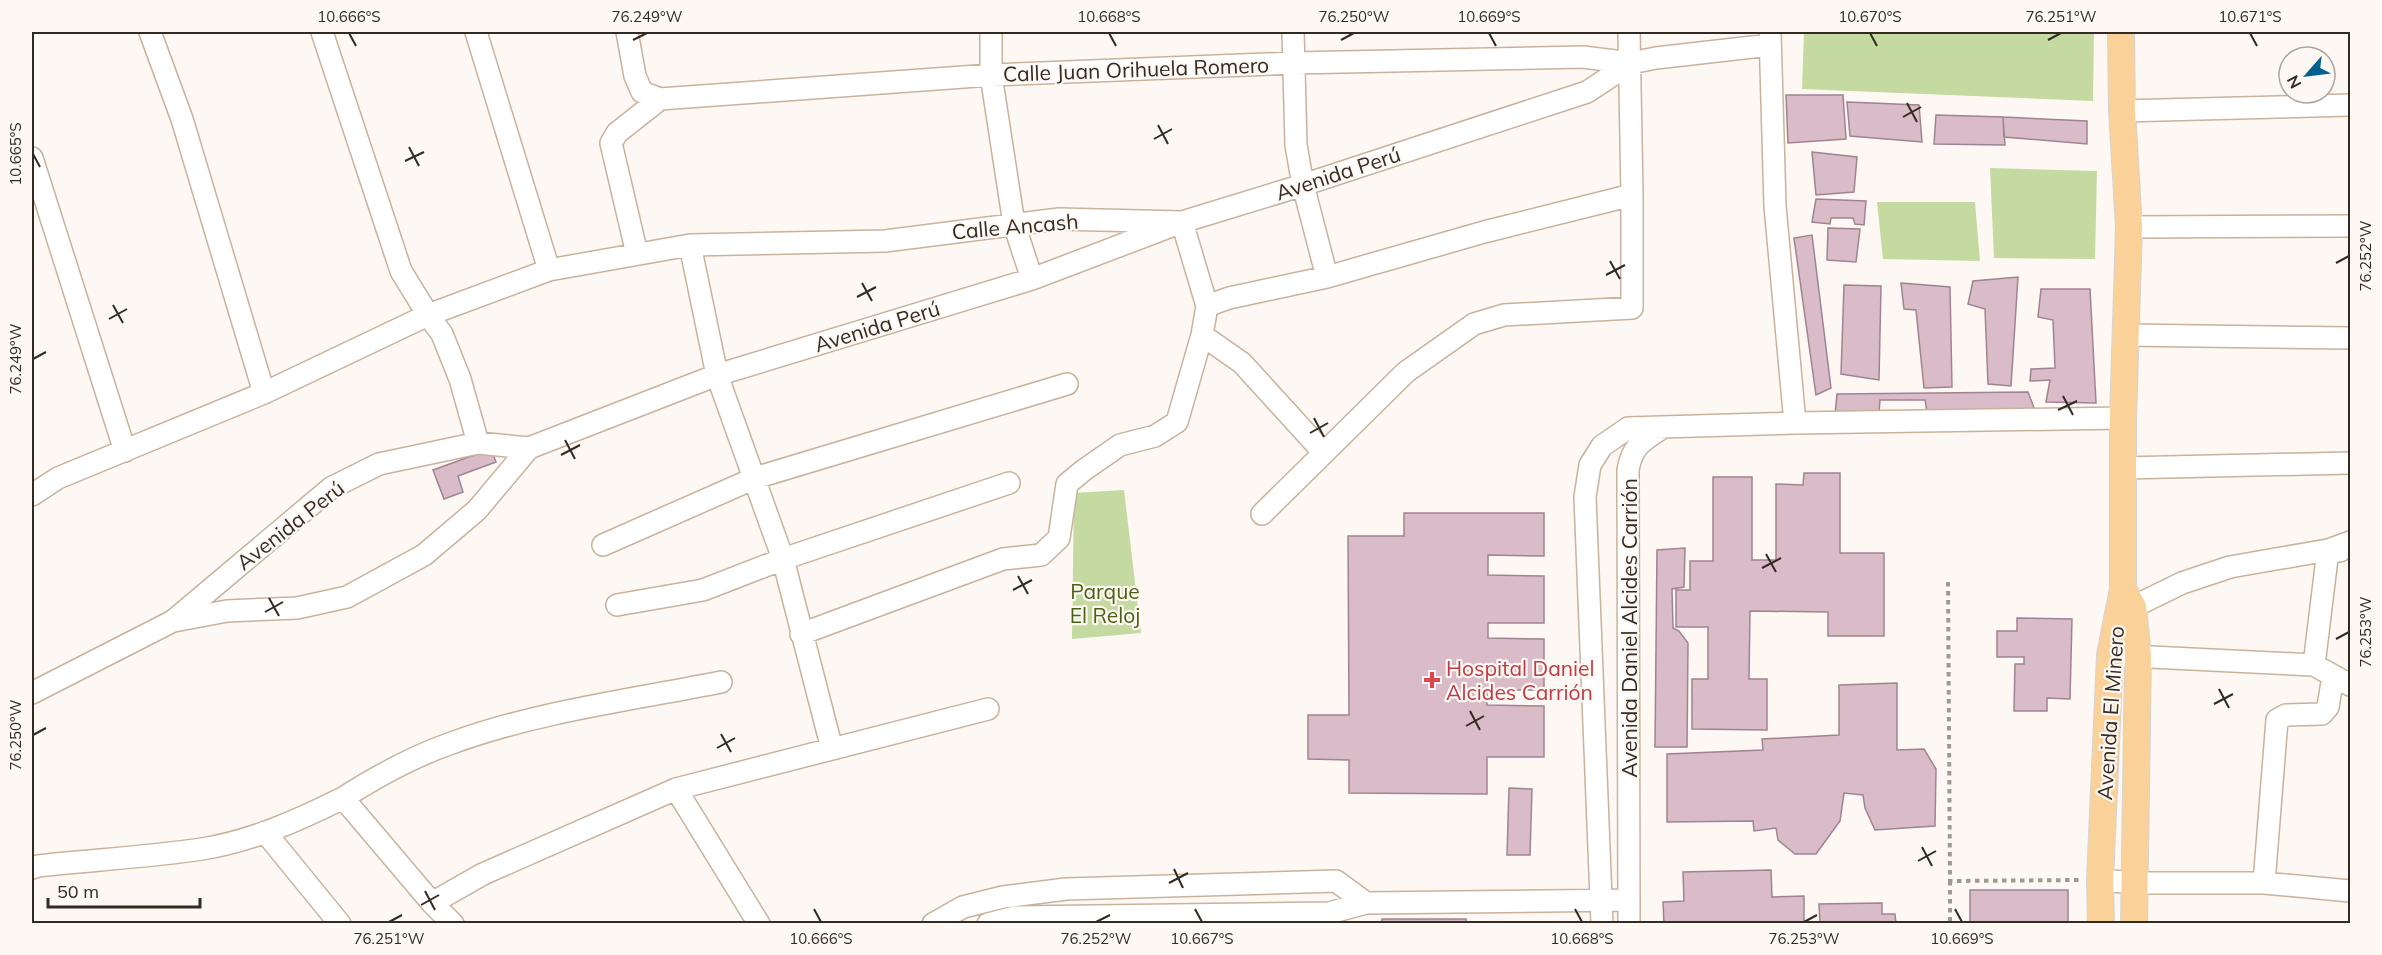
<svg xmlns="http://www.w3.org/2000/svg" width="2382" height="955" font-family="Mulish,sans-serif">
  <rect width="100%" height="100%" fill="#fdf8f3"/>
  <path fill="#c4daa0" d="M1804 32H2094L2093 101 1802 89Z
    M1990 168 2097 171 2095 259 1994 258Z
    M1877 202H1975L1980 261 1883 259Z
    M1124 490 1141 633 1072 639 1074 493Z"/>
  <path fill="#dabcc9" stroke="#a08390" stroke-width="1.5" d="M1786 95H1843L1846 139 1788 143Z
    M1847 102 1919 105 1922 142 1850 136Z
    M1936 115 2003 117 2005 145 1934 144Z
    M2003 117 2087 121V144L2004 137Z
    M1812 152 1857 157 1854 192 1816 195Z
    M1816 199 1866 201 1864 225 1855 224 1853 218H1831L1830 224 1812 222Z
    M1828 228 1860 229 1856 262 1827 260Z
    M1812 235 1831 388 1816 395 1794 238Z
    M2018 277 2011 386 1988 384 1985 309 1968 304 1973 281Z
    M1901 283 1950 287 1952 387 1924 388 1916 310 1904 309Z
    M1844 285 1881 286 1879 380 1841 374Z
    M2041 289H2090L2096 403 2046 402 2050 380 2030 381 2031 369 2055 368 2053 320 2038 317Z
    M2028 392 2036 413 1928 417 1925 400H1880L1879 413 1835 415 1837 394Z
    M491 449 496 462 458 476 463 492 444 499 433 470Z
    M1804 473H1840V553H1884V636H1828V612L1750 611 1749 679H1767V730L1692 729V679H1708V627H1676V590H1690V561H1713V477H1752V560H1776V484L1803 485Z
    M1404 513H1544V556L1488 555V575L1544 576V623H1488V638L1544 639V690H1487V705L1544 706V757H1487V794L1349 793V760L1308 759V715H1349L1348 536H1404Z
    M1685 548 1684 587 1672 589 1673 628 1679 631 1688 643 1687 747H1655L1657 550Z
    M2017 618 2072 619 2070 699 2047 698V711H2014L2015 664H2024V657H1997V631H2017Z
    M1897 683V750L1924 749 1936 769 1935 826 1875 830 1865 808 1863 795 1844 793 1840 821 1816 854H1795L1778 840 1776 828 1754 831 1753 821 1667 822V754L1763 750 1762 739 1839 735V685Z
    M1509 788 1532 789 1530 855H1507Z
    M1771 870 1772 897 1804 896V923H1820L1819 904 1882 903V914H1895L1896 924H1664L1663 902 1684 901 1683 872Z
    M1970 890H2068V924H1970Z
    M1382 919H1466V924H1382Z"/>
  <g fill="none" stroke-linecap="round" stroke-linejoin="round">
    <defs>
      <path id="minor" d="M150 32 182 119 264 393
        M322 32 401 271 428 315 442 334 460 379 478 443
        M627 32 635 76 642 92 660 99 991 75 1294 63 1583 57 1631 63
        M991 32V75L1014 224 1032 279
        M1293 32 1296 145 1303 185 1327 277
        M1770 32 1775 206 1795 423
        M2122 111 2350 105
        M32 158 125 451
        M2129 227 2350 226
        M690 245 717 375 783 559 832 749
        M637 254 611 143 617 133 660 99
        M549 270 690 245 885 241 1059 219 1182 222 1207 306 1202 335 1177 422 1155 436 1120 445 1084 470 1067 484 1059 538 1041 555 1003 559 801 634
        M1207 306 1229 298 1327 277 1484 232 1632 195
        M1202 335 1242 363 1324 453
        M2126 335 2350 338
        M2123 468 2350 463
        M32 495 58 478 264 393 428 315 549 270 476 32
        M1262 514 1406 372 1474 324 1504 315 1632 308V195L1629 32
        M603 545 755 478 1067 384
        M617 605 703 590 783 559 1009 483
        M2119 611 2133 607 2182 583 2230 567 2328 550 2350 542
        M174 621 227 611 297 608 347 597 424 555 477 510 529 448
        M2110 655 2314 665 2350 685
        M2314 665 2328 550 2340 551
        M32 693 173 621 331 488 379 464 478 443 529 448 717 375 1032 279 1182 222 1303 185 1587 92 1631 63 1656 58 1770 45
        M676 789 759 924
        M343 798C376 777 412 757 449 744 535 712 631 700 721 682
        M265 832 340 924
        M32 868 38 866C92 860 148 857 202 849 252 841 299 820 343 798L432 903 453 924
        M2100 880 2135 883H2264L2350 891
        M2264 883 2277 720 2286 715 2322 714 2328 707 2333 676
        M432 903 483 874 676 789 988 709
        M933 924 963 907 1003 897 1066 889 1336 881 1366 903
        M988 924 1015 917 1329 913 1366 903 1629 900
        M1602 924 1585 497 1590 465 1602 446 1628 428 1795 423 2123 418
        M1629 924 1628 470C1632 446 1642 441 1662 428"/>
      <path id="major" d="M2123 589 2133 607 2138 656 2134 924
        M2101 924 2100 880 2110 655 2123 589V418L2129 227 2122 111 2121 32"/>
    </defs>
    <use href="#minor" stroke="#c8b29c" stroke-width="24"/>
    <use href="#major" stroke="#d6d4d3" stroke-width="28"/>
    <path stroke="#a09993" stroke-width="4" stroke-dasharray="4.5 4.5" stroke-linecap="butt" d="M1948 582 1950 881 2079 880
      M1950 881V924"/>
    <use href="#minor" stroke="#fff" stroke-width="21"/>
    <use href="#major" stroke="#fad198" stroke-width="26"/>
  </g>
  <path fill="none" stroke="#332a22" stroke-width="2" d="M349 33 356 46M1109 33 1116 46M1489 33 1496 46M1870 33 1877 46M2250 33 2257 46M633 40 647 33M1341 40 1354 33M2048 40 2061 33M1907 103 1917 122M1903 117 1921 107M1158 125 1168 144M1154 139 1172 129M409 147 419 166M33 154 40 167M405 161 424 152M1610 261 1620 279M2336 263 2349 256M1606 275 1625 265M862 283 872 301M857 297 876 287M113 305 123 323M109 319 127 309M33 359 46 352M2063 396 2073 415M2058 410 2077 401M1314 418 1324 437M1310 433 1328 423M565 440 575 459M561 455 580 445M1766 554 1776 572M1762 568 1781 558M1018 576 1028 594M1013 590 1032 580M269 598 279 616M265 612 283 602M2336 639 2349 632M2219 689 2229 708M2214 704 2233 694M1470 711 1480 730M1466 726 1484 716M721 734 731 752M33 735 46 728M717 748 735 738M1922 847 1932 866M1918 861 1936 851M1174 869 1183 888M1169 883 1188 873M425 891 435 910M421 905 439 895M814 909 821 922M1195 909 1202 922M1575 909 1582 922M1955 909 1962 922M389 922 402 915M1096 922 1110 915M1804 922 1817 915"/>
  <path fill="#e0444e" stroke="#fdf8f3" stroke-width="2" d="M1429 671h6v6h6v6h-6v6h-6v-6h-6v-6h6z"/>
  <g text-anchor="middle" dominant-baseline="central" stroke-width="4.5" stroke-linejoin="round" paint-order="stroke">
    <g font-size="21" fill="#332a22" stroke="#fdf8f3">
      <text transform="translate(1136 69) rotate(-2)">Calle Juan Orihuela Romero</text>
      <text transform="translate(1338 173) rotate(-18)">Avenida Perú</text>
      <text transform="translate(1015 226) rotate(-5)">Calle Ancash</text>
      <text transform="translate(877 326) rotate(-17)">Avenida Perú</text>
      <text transform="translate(290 525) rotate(-38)">Avenida Perú</text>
      <text transform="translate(1629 628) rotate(-90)">Avenida Daniel Alcides Carrión</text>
      <text transform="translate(2110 713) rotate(-86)">Avenida El Minero</text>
    </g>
    <g font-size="21" fill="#4a6111" stroke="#fdf8f3">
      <text x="1105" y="591">Parque<tspan x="1105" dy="24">El Reloj</tspan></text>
    </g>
    <g font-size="21" fill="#be3a42" stroke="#fdf8f3" text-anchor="start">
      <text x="1446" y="668">Hospital Daniel<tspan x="1446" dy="24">Alcides Carrión</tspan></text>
    </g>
  </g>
  <rect width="2382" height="955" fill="none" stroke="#fdf8f3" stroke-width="66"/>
  <g transform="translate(2307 75) rotate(242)"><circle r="28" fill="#fdf8f3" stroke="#aca69f" stroke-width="1.5"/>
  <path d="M0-4.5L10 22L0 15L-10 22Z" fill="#036191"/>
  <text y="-9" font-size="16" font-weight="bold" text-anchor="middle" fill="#332a22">N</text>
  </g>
  <path d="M48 898v9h152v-9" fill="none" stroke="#332a22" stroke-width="3"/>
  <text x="57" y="898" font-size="18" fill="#332a22" stroke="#fdf8f3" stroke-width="4.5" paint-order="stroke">50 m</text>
  <rect x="33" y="33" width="2316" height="889" fill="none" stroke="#332a22" stroke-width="2"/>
  <g font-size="15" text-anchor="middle" fill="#332a22">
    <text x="349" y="22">10.666°S</text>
    <text x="647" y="22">76.249°W</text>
    <text x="1109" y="22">10.668°S</text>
    <text x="1354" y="22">76.250°W</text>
    <text x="1489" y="22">10.669°S</text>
    <text x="1870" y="22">10.670°S</text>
    <text x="2061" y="22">76.251°W</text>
    <text x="2250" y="22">10.671°S</text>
    <text transform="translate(16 154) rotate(-90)" y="5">10.665°S</text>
    <text transform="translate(2366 256) rotate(-90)" y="5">76.252°W</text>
    <text transform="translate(16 359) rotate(-90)" y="5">76.249°W</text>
    <text transform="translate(2366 632) rotate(-90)" y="5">76.253°W</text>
    <text transform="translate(16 735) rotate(-90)" y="5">76.250°W</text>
    <text x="389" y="944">76.251°W</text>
    <text x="821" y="944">10.666°S</text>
    <text x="1096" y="944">76.252°W</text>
    <text x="1202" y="944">10.667°S</text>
    <text x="1582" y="944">10.668°S</text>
    <text x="1804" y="944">76.253°W</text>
    <text x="1962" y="944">10.669°S</text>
  </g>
</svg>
